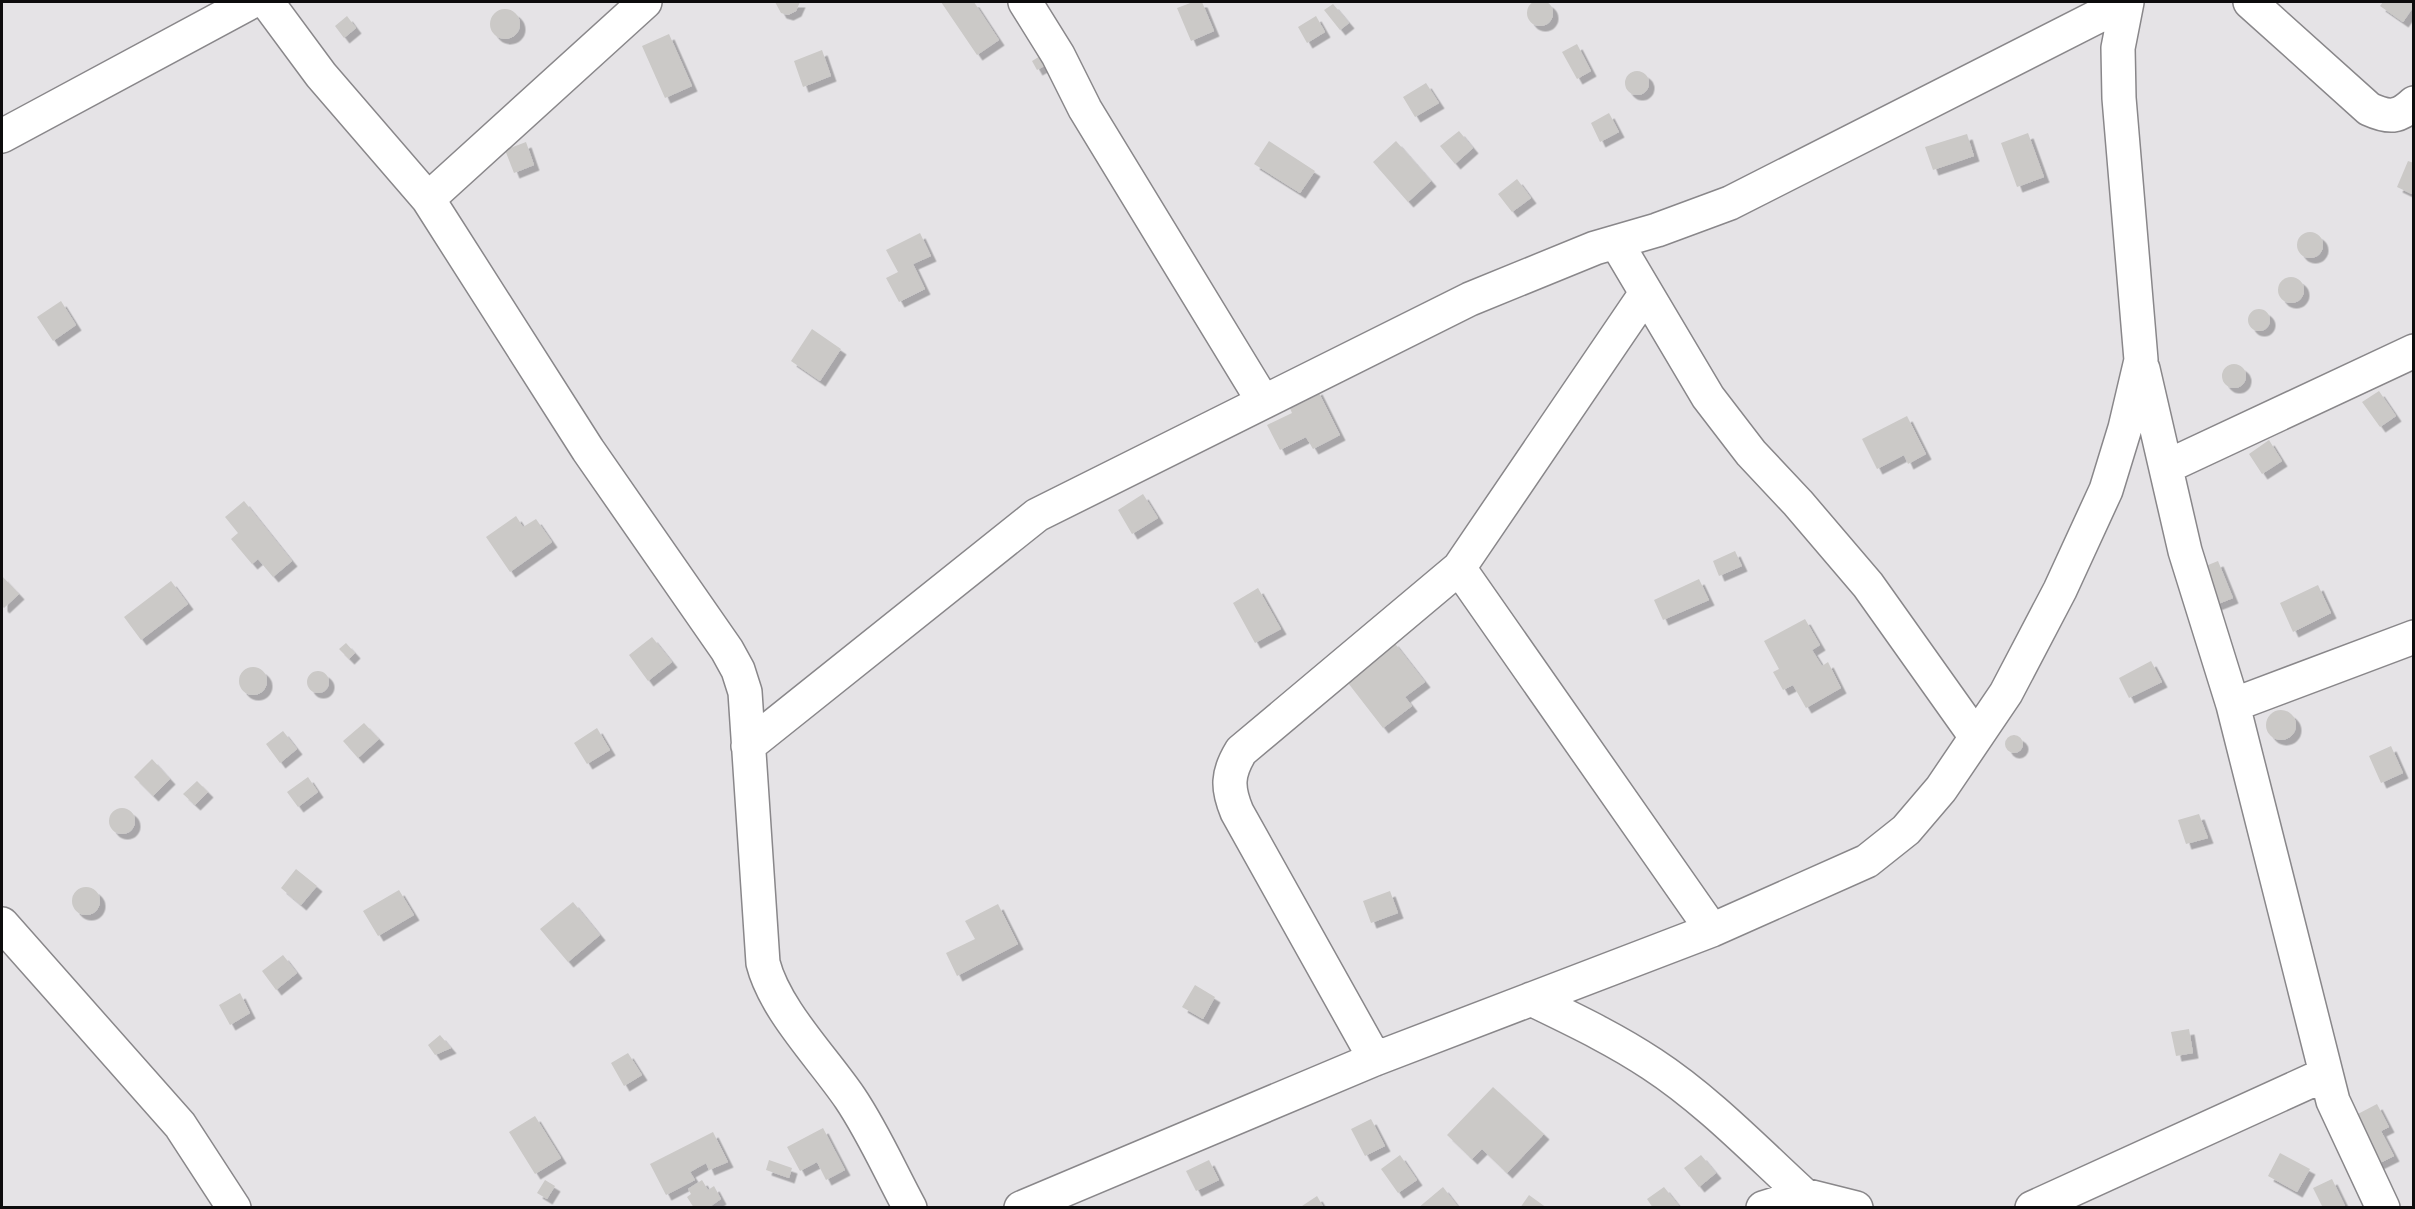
<svg xmlns="http://www.w3.org/2000/svg" width="2415" height="1209" font-family="Lora,serif">
  <defs>
    <filter id="shadow"><feDropShadow dx="5.5" dy="5.5" stdDeviation="0" flood-color="#0004"/></filter>
  </defs>
  <rect width="100%" height="100%" fill="#e5e3e6"/>
  <path fill="#cbc9c7" filter="url(#shadow)" d="M1527 13a13 13 0 1 1 26 0a13 13 0 1 1-26 0Z
    M775 2H800L796 11 788 15 781 13Z
    M941 2H974L999 40 977 55Z
    M1193 2H1202L1214 31 1191 41 1177 8Z
    M2383 2H2414V6L2403 22 2380 6Z
    M1333 4 1349 23 1340 30 1324 10Z
    M490 24a15 15 0 1 1 30 0a15 15 0 1 1-30 0Z
    M347 16 356 28 344 38 335 26Z
    M1316 16 1325 32 1307 43 1298 27Z
    M669 34 692 86 665 98 642 46Z
    M1577 44 1591 71 1577 79 1562 52Z
    M1052 49 1057 59 1037 70 1032 61Z
    M822 50 831 76 803 87 794 61Z
    M1625 83a12 12 0 1 1 24 0a12 12 0 1 1-24 0Z
    M1426 83 1439 103 1415 117 1403 97Z
    M1609 113 1619 132 1600 142 1591 123Z
    M1459 131 1473 148 1455 164 1440 146Z
    M2028 133 2044 177 2017 187 2001 143Z
    M1967 134 1974 156 1933 170 1925 147Z
    M1269 141 1315 171 1300 193 1254 164Z
    M1396 141 1431 181 1408 202 1373 162Z
    M526 142 534 165 514 173 505 150Z
    M2408 161 2414 163V195L2397 187Z
    M1517 179 1531 198 1512 212 1498 194Z
    M2297 245a13 13 0 1 1 26 0a13 13 0 1 1-26 0Z
    M920 233 931 256 913 264 925 289 899 302 886 278 898 272 886 250Z
    M2278 290a13 13 0 1 1 26 0a13 13 0 1 1-26 0Z
    M61 301 76 325 53 341 37 317Z
    M2248 320a11 11 0 1 1 22 0a11 11 0 1 1-22 0Z
    M812 329 841 349 820 381 791 361Z
    M2222 376a12 12 0 1 1 24 0a12 12 0 1 1-24 0Z
    M1317 389 1340 435 1313 449 1306 437 1280 450 1267 425 1292 413 1288 404Z
    M2379 391 2396 416 2380 427 2362 402Z
    M1907 416 1926 454 1908 464 1904 455 1877 469 1862 439Z
    M2269 440 2282 461 2262 474 2249 454Z
    M1143 494 1158 518 1132 534 1118 510Z
    M244 501 292 561 273 577 258 559 252 564 231 539 238 533 225 517Z
    M516 516 523 527 536 519 552 542 510 572 486 537Z
    M1735 551 1742 566 1719 576 1713 561Z
    M2218 561 2233 598 2208 608 2193 571Z
    M2 576 19 594 4 608 2 606Z
    M1699 579 1709 600 1663 620 1654 600Z
    M171 581 188 604 141 640 124 617Z
    M2318 585 2331 613 2293 632 2280 603Z
    M1258 588 1281 629 1255 643 1233 603Z
    M1805 619 1820 645 1812 650 1822 666 1828 662 1841 688 1806 708 1793 685 1783 690 1773 672 1779 669 1764 641Z
    M652 637 672 662 648 681 629 655Z
    M1393 641 1425 682 1405 697 1412 706 1383 728 1345 679Z
    M346 643 355 653 349 659 339 649Z
    M2151 661 2162 682 2129 698 2119 678Z
    M239 681a14 14 0 1 1 28 0a14 14 0 1 1-28 0Z
    M307 682a11 11 0 1 1 22 0a11 11 0 1 1-22 0Z
    M2266 725a15 15 0 1 1 30 0a15 15 0 1 1-30 0Z
    M364 723 379 739 358 758 343 741Z
    M597 728 610 750 587 764 574 743Z
    M283 731 297 749 280 763 266 744Z
    M2005 744a9 9 0 1 1 18 0a9 9 0 1 1-18 0Z
    M2391 746 2403 773 2381 783 2369 756Z
    M152 759 170 779 153 796 134 777Z
    M308 777 318 792 298 807 287 792Z
    M197 781 208 792 195 805 183 794Z
    M109 821a13 13 0 1 1 26 0a13 13 0 1 1-26 0Z
    M2199 814 2208 838 2186 844 2178 820Z
    M296 869 317 886 301 905 281 888Z
    M72 901a14 14 0 1 1 28 0a14 14 0 1 1-28 0Z
    M399 890 414 915 378 936 363 911Z
    M1390 891 1398 913 1371 923 1363 901Z
    M573 902 600 935 568 962 540 929Z
    M998 904 1018 944 957 976 946 953 975 939 965 921Z
    M283 955 297 973 276 990 262 971Z
    M1195 985 1215 997 1203 1019 1182 1007Z
    M240 993 250 1013 230 1025 219 1005Z
    M2189 1029 2193 1053 2176 1056 2171 1032Z
    M440 1035 451 1048 435 1055 428 1045Z
    M628 1053 642 1075 624 1086 611 1063Z
    M1493 1087 1544 1134 1507 1173 1482 1149 1472 1159 1447 1135Z
    M2377 1104 2389 1127 2381 1131 2394 1156 2370 1168 2354 1116Z
    M535 1116 561 1158 535 1174 509 1132Z
    M1371 1119 1385 1146 1365 1156 1351 1129Z
    M823 1128 845 1170 826 1180 817 1162 800 1171 787 1147Z
    M713 1132 728 1162 709 1170 706 1163 690 1172 695 1180 666 1195 650 1164Z
    M2280 1153 2310 1169 2297 1192 2268 1176Z
    M1400 1155 1417 1180 1398 1193 1381 1169Z
    M1701 1155 1716 1173 1699 1187 1684 1168Z
    M769 1160 792 1168 789 1178 766 1170Z
    M1209 1160 1219 1180 1196 1191 1186 1171Z
    M2332 1179 2346 1208H2323L2313 1188Z
    M545 1180 555 1186 547 1199 537 1193Z
    M702 1180 708 1190 714 1186 721 1199 708 1208H694L687 1197 691 1194 688 1189Z
    M1443 1187 1459 1208H1418Z
    M1664 1187 1679 1206 1677 1208H1653L1647 1199Z
    M1529 1195 1547 1208H1520Z
    M1317 1196 1324 1208H1299Z"/>
  <g fill="none" stroke-linecap="round" stroke-linejoin="round">
    <defs>
      <path id="minor" d="M267 2 321 75 428 199 588 450 727 650 738 670 745 692 763 963C775 1010 822 1057 850 1098 873 1132 890 1171 910 1208
        M1025 2 1058 55 1085 109 1263 401
        M2250 2 2369 109C2389 118 2398 118 2414 103
        M2 136 251 2
        M428 199 645 2
        M1616 242 1708 397 1751 453 1798 503 1868 585 1976 737
        M2143 369 2185 551 2233 705 2333 1101 2383 1208
        M2166 467 2414 351
        M1459 568 1712 930
        M2233 705 2414 637
        M748 746 1037 515 1470 299 1595 248 1657 230 1730 203 2126 2
        M2 924 180 1125 234 1208
        M1531 999C1572 1019 1613 1038 1652 1064 1707 1100 1755 1150 1804 1195
        M1375 1059 1237 812C1227 788 1227 774 1241 751L1459 568 1646 293
        M1021 1208 1375 1059 1712 930 1867 861 1906 830 1941 789 2006 693 2060 590 2106 490 2125 428 2141 360 2119 98 2118 48 2127 2
        M1763 1208 1804 1195 1856 1208
        M2032 1208 2326 1074"/>
    </defs>
    <use href="#minor" stroke="#89878a" stroke-width="36"/>
    <use href="#minor" stroke="#fff" stroke-width="33"/>
  </g>
  <rect width="2415" height="1209" fill="none" stroke="#0d0c0d" stroke-width="6"/>
</svg>
